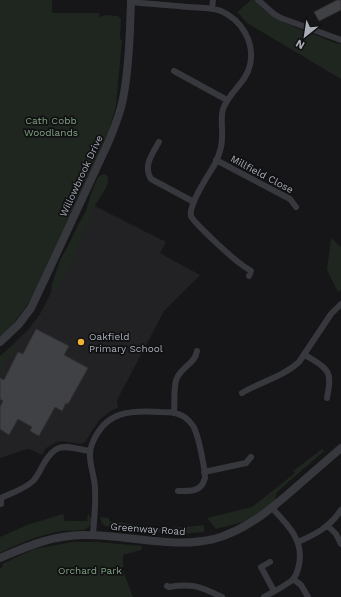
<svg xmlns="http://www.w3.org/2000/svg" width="341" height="597" font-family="'Work Sans',sans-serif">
  <rect width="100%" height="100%" fill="#161618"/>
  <path fill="#222225" d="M91 204 166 242 160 253 200 275 164 311 117 400 118 408 111 411 99 420 85 442 80 444 62 441 57 442 46 448 42 455 32 450 27 449 0 458V357L28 330 40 314 46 303Z"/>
  <path fill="#1e261f" d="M0 0H52V13H99L100 17 106 15 118 16 121 19 120 39 122 40 116 106 109 131 34 293C25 310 14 324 0 337Z
    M251 0H254C275 23 307 31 335 43L341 44V79L247 23 237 12Z
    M105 174 108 177V182L106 188 91 212 89 223 78 245 67 273 62 281 55 291H52L51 287 60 260 67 248 79 223 86 211 91 194 97 179 101 175Z
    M331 238 341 247V290L338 292 327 270Z
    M13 345 15 347C15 355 11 355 6 360 4 363 3 368 0 372V356Z
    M322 449 324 451 277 492 275 501 247 521 216 529 207 518 252 507 295 473 293 471Z
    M63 514 65 521H87L88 514 92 520 91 525C85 533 71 530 62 531 39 535 20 543 0 553V537L27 525Z
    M100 517 109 518V521L161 528 185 527 204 525V532L181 534 121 529 105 526 102 523Z
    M72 542H97L142 546 141 550 123 555V571L133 597H0V568L3 566 2 564 34 549Z"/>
  <path fill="#404145" stroke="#303034" d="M337 0H341V10L319 21 314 12Z
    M36 329 69 346 64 355 88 368 68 404 66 403 62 411 55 407 39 436 30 431 32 427 18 419 9 435 0 429V407L3 401 0 399V378L4 380 18 352 23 354Z"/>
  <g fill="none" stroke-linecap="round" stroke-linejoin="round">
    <path stroke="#37383d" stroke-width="6" d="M258 0 274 14 281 18 341 40
      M131 2C150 4 169 5 188 7 199 8 211 7 221 11 242 20 255 43 250 65 246 83 229 92 223 109 220 119 223 128 222 138 222 146 219 155 216 162 210 173 188 204 191 216 193 222 233 259 241 264 244 267 247 268 251 271L249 276
      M212 9 213 0
      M174 71 227 100
      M159 142C152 154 143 166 151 179L194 202
      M216 160 290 199 296 207
      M304 354C312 360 329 367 329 378 330 385 328 392 327 398
      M242 393C260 382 283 377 299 362L331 314 341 304
      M174 413C175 404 173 385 177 378 182 366 195 364 197 351
      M204 472 246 463 251 457
      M1 504V498C11 493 25 489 33 481 38 476 40 470 43 465 57 440 65 447 90 451
      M328 526 336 534 341 544
      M93 535C94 520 96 504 95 489 95 474 86 459 92 444 105 411 130 410 160 412 170 412 180 412 188 420 191 423 194 426 195 430 199 439 205 469 205 478 204 481 203 484 201 486 196 492 186 491 178 491
      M298 542C316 534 330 527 341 510
      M270 562 261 567 274 591
      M293 579 301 585 308 597
      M167 586 169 587C193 583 201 587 222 597
      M264 597C271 593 289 584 293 579 297 575 298 569 299 565 304 540 288 525 272 508"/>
    <path stroke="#37383d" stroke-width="8" d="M0 342 19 324 31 308 48 272 108 143C114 129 120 114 123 99 129 67 130 33 131 0
      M0 558C28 546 56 534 87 535 129 535 173 549 214 539 246 530 270 510 295 488 310 475 326 461 341 448"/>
  </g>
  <circle fill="#f2b134" stroke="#111113" stroke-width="1.5" cx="81" cy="342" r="4"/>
  <g text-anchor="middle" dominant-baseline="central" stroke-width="3.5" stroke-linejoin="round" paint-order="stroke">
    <g font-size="10" fill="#7fa381" stroke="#111113">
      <text x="51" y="120">Cath Cobb<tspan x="51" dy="12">Woodlands</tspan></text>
      <text x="90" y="570">Orchard Park</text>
    </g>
    <g font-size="10" fill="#a8adb8" stroke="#111113">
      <text transform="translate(262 174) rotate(28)">Millfield Close</text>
      <text transform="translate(81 176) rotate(-65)">Willowbrook Drive</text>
      <text transform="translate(148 529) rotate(4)">Greenway Road</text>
    </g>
    <g font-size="10" fill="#a8adb8" stroke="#111113" text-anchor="start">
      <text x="89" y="336">Oakfield<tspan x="89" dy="12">Primary School</tspan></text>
    </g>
  </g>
  <g transform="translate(305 36) rotate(210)" stroke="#111113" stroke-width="3" paint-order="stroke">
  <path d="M0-3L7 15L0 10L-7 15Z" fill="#a8adb8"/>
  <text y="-6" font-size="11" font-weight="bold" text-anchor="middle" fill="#a8adb8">N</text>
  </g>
</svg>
